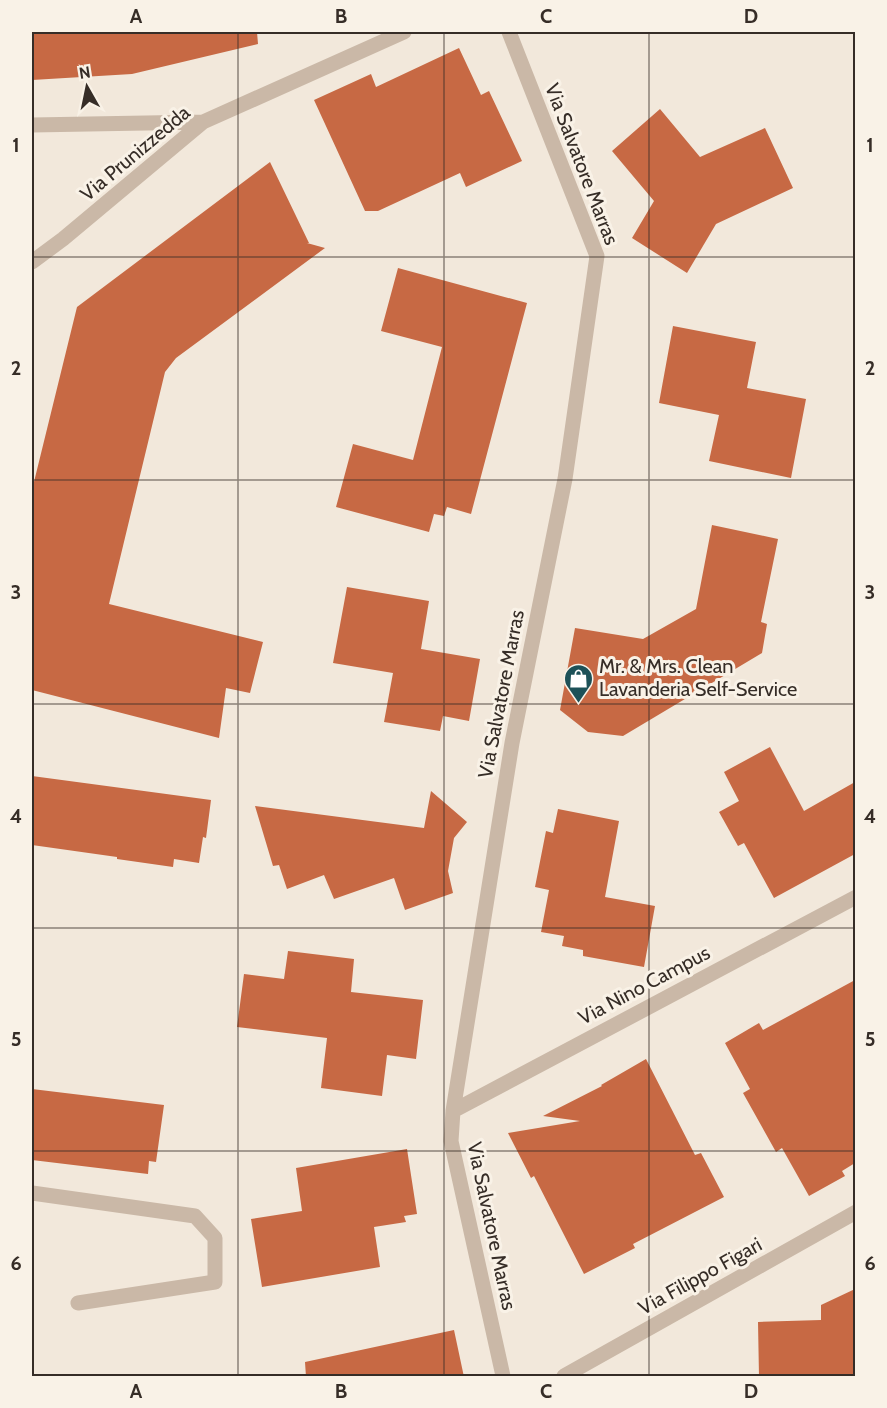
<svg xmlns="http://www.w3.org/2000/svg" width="887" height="1408" font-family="Cabin,sans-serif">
  <rect width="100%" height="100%" fill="#f2e8db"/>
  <path fill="#c76944" d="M32 32H257L258 44 132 74 32 80Z
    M459 48 481 95 489 91 522 161 466 187 460 173 378 211H365L314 100 371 74 376 87Z
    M660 109 700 157 765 128 793 188 716 224 687 273 632 238 654 201 612 151Z
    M270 162 309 243H307L325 248 176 358 165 372 109 604 263 642 250 693 226 688 219 738 32 690V490L77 307Z
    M398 268 527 303 471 514 447 507 444 516 434 514 429 532 336 507 353 444 413 460 442 347 381 331Z
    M673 326 756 342 747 388 806 399 791 478 709 461 719 415 659 403Z
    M712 525 778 539 761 622 767 624 762 653 623 736 588 732 560 710 575 628 643 639 696 609Z
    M347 587 429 601 421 649 480 659 469 721 443 716 440 731 384 722 393 673 333 663Z
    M770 747 804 811 855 782V854L774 898 744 843 738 846 719 812 739 801 724 772Z
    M32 776 211 800 206 838 203 837 199 863 174 859 173 867 117 859V857L32 845Z
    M431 791 467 822 454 838 448 871 453 893 405 910 394 878 334 899 324 875 287 889 279 865 273 866 255 806 424 828Z
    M558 809 619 821 605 897 655 906 644 967 583 956V950L562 946 564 936 541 932 549 890 535 887 546 831 553 833Z
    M288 951 354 959 351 992 423 1000 416 1059 387 1055 382 1096 321 1088 327 1038 237 1027 244 974 284 979Z
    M855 980V1163L842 1171 845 1176 809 1196 782 1148 776 1152 743 1093 750 1089 725 1043 759 1023 763 1030Z
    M646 1059 695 1155 701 1153 724 1197 633 1244 635 1248 584 1274 534 1176 531 1178 508 1133 580 1121 543 1116 602 1086 601 1085Z
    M32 1089 164 1105 156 1162 149 1161 148 1174 32 1160Z
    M407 1149 417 1214 404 1216 406 1222 374 1227 380 1267 262 1287 251 1219 302 1211 296 1168Z
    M855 1289V1377H759L758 1322 821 1320V1305Z
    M454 1330 464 1377H306L305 1362Z"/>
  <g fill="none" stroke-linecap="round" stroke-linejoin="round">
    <path stroke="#cab8a7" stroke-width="15" d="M32 125 203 122
      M32 262 63 239 203 122 404 32
      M453 1111 856 897
      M32 1193 195 1216 215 1238V1282L78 1303
      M503 1376 451 1141 453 1111 512 743 565 479 597 256 509 32
      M564 1376 856 1212"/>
  </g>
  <path fill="none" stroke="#362d27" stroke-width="1.5" stroke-opacity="0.55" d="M238 32V1376M444 32V1376M649 32V1376M32 257H856M32 480H856M32 704H856M32 928H856M32 1151H856"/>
  <defs>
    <symbol id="shop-pin" viewBox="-11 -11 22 30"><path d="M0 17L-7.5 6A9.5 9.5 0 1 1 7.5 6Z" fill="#1d5158" stroke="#f9f2e7"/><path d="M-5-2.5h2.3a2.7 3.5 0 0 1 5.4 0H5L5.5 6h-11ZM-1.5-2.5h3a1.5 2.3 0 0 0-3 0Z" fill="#fff"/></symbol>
  </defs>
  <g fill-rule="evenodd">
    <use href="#shop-pin" x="562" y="662" width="33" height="45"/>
  </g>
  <g text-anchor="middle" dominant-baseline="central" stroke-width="6" stroke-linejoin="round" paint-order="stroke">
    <g font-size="20" fill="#362d27" stroke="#f9f2e7">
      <text transform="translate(135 153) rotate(-40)">Via Prunizzedda</text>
      <text transform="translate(582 164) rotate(69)">Via Salvatore Marras</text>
      <text transform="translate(501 694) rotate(-79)">Via Salvatore Marras</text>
      <text transform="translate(644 985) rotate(-28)">Via Nino Campus</text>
      <text transform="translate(492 1226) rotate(78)">Via Salvatore Marras</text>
      <text transform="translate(700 1276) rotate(-29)">Via Filippo Figari</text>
    </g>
    <g font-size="20" fill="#362d27" stroke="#f9f2e7" text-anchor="start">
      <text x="599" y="666">Mr. &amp; Mrs. Clean<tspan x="599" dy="23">Lavanderia Self-Service</tspan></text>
    </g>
  </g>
  <rect width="887" height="1408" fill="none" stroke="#f9f2e7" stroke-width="66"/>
  <g transform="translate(87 87) rotate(351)" stroke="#f9f2e7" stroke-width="4.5" paint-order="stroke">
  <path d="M0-4.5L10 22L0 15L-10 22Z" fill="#362d27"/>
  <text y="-9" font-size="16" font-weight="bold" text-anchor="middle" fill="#362d27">N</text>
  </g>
  <rect x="33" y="33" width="821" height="1342" fill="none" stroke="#362d27" stroke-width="2"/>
  <g font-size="20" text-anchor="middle" font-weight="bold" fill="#362d27">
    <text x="136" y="23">A</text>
    <text x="341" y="23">B</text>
    <text x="546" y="23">C</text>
    <text x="751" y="23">D</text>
    <text x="16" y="152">1</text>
    <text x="870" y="152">1</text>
    <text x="16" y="375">2</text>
    <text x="870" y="375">2</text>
    <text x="16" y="599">3</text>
    <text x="870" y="599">3</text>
    <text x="16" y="823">4</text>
    <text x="870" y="823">4</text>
    <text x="16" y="1046">5</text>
    <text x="870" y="1046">5</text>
    <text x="16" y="1270">6</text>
    <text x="870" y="1270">6</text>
    <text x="136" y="1398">A</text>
    <text x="341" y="1398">B</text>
    <text x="546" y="1398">C</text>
    <text x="751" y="1398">D</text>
  </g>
</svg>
